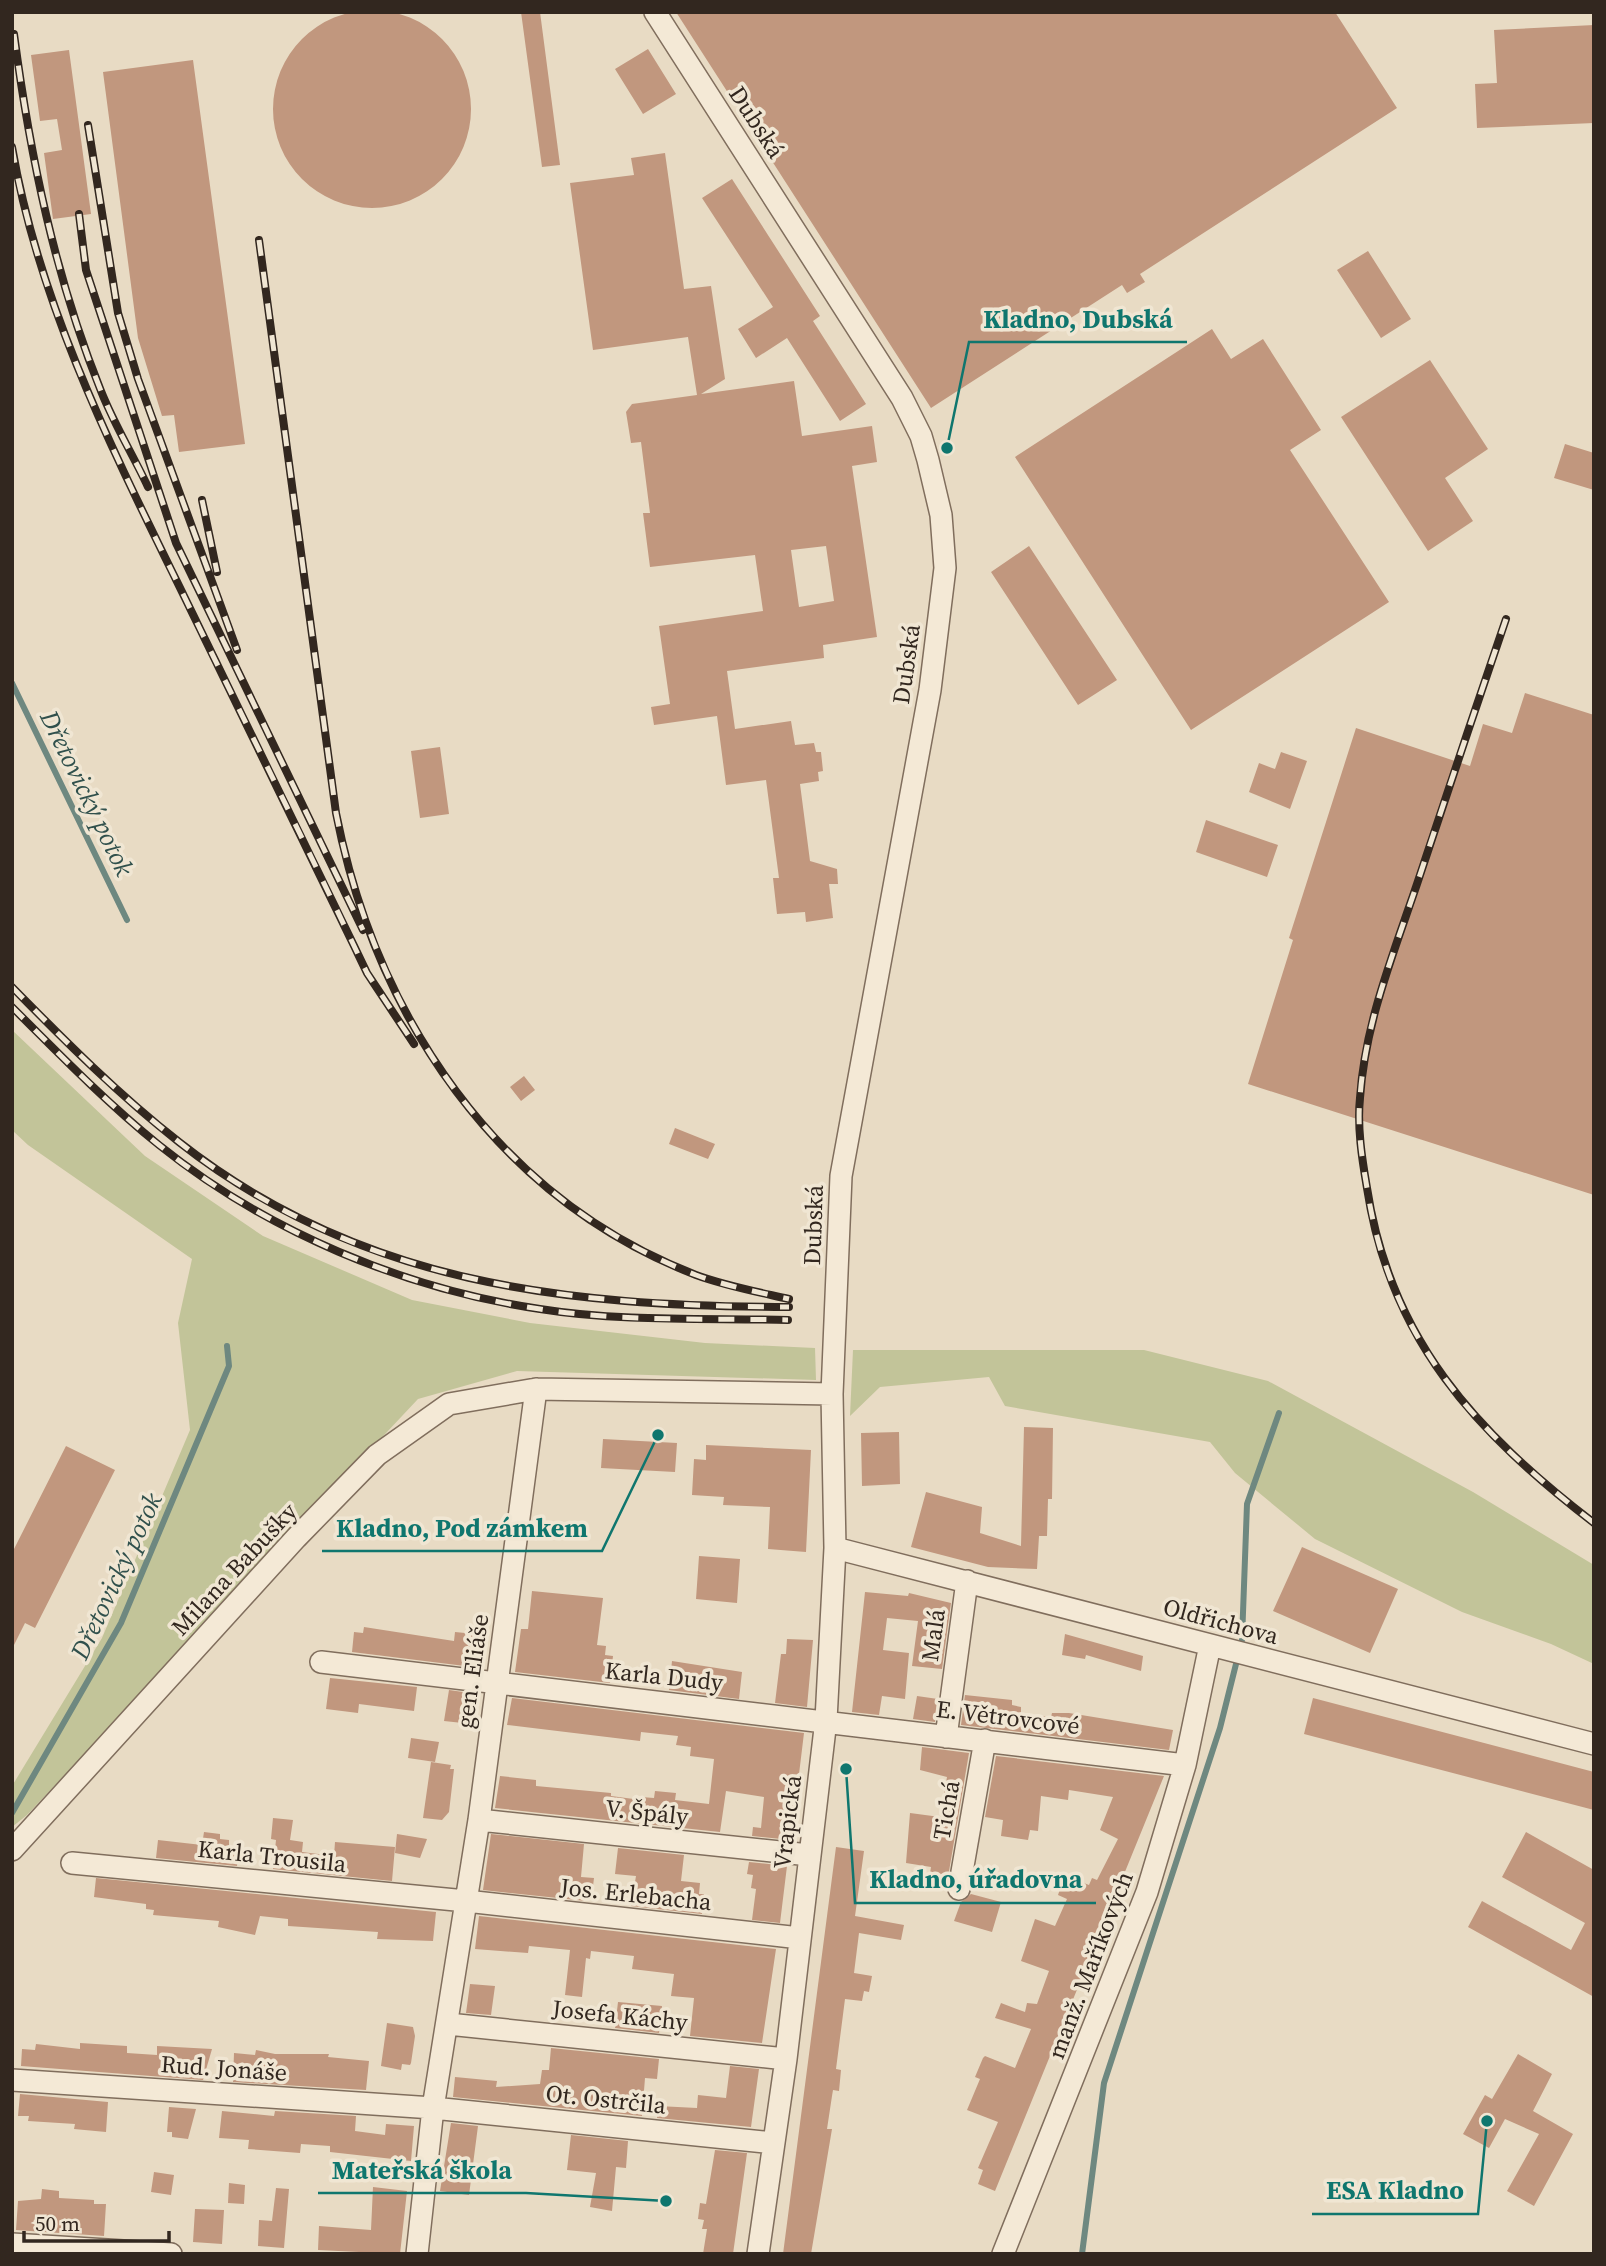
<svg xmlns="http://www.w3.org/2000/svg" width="1606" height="2266" font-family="'Source Serif 4',serif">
  <rect width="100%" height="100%" fill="#e8dbc4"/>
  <path fill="#c2c499" d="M12 1030 145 1156 263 1236 412 1300 530 1323 705 1343 815 1348 816 1380 517 1371 418 1399 27 1815 12 1827V1786L102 1638 190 1430 178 1323 192 1259 28 1145 12 1130Z
    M853 1350H1144L1268 1381 1473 1492 1594 1565V1664L1551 1644 1462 1612 1315 1539 1235 1473 1210 1442 1005 1406 989 1377 880 1387 850 1416Z"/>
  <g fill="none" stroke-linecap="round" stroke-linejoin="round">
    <path stroke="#6e8880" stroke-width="6" d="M12 683 127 920
      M12 1813 121 1623 229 1366 227 1346
      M1082 2254 1104 2083 1220 1728 1242 1640 1247 1504 1279 1413"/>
  </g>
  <path fill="#c1977e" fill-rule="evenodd" d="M273 109a99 99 0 1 1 198 0a99 99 0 1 1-198 0Z
    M521 12H540L560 165 542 167Z
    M676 12H1335L1397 108 1140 274 1145 282 1127 293 1122 285 931 408Z
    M1594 25V123L1477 128 1475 84 1497 83 1494 30Z
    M648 49 676 94 643 114 615 69Z
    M69 50 91 214 53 219 44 153 62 150 57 119 40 121 31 55Z
    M193 60 245 444 179 452 174 415 162 416 138 338 103 72Z
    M665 153 684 289 711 286 725 379 701 394 794 381 802 436 872 426 877 462 852 466 877 637 823 645 824 658 727 671 735 729 791 721 795 745 814 743 816 752H821L823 771 818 772 819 781 800 784 810 861 837 869 838 884H829L833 918 806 922 805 912 777 914 773 878H779L766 780 726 785 717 716 654 725 651 707 670 704 659 626 763 611 755 555 650 567 643 513H650L641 442 631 443 626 412 632 404 697 395 688 337 593 350 570 183 634 175 631 158ZM826 546 834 601 799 607 791 550Z
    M732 179 820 316 813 321 866 404 840 421 787 338 756 358 738 329 773 307 702 198Z
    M1368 251 1411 319 1381 338 1337 270Z
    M1212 329 1231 359 1263 339 1321 430 1290 450 1389 602 1191 730 1015 457Z
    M1430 360 1488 449 1445 478 1473 521 1428 551 1341 417Z
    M1565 444 1594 453V490L1554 478Z
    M1029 546 1117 680 1078 705 991 572Z
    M1525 693 1594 715V1195L1248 1084 1293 940 1289 938 1356 728 1470 766 1483 724 1512 733Z
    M440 747 449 814 420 818 411 751Z
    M1281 752 1307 761 1290 809 1249 792 1259 763 1275 769Z
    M1206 820 1278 845 1267 877 1196 852Z
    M524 1076 535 1090 521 1101 510 1087Z
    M675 1128 715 1144 708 1159 669 1144Z
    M1024 1427 1053 1428 1052 1499H1048L1047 1536H1039L1037 1569 988 1567 911 1547 926 1492 982 1507 980 1533 1021 1546Z
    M899 1432 900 1484 862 1486 861 1433Z
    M603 1439 677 1443 675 1472 601 1468Z
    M706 1445 811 1450 806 1552 768 1549 770 1507 723 1505 724 1497 692 1495 694 1459 706 1460Z
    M66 1446 115 1470 35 1628 25 1623 12 1649V1553Z
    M1302 1547 1398 1589 1370 1653 1273 1611Z
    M699 1556 740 1559 737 1603 696 1599Z
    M532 1591 603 1598 597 1645 606 1646 605 1655 613 1656 610 1683 515 1672 521 1629H528Z
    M865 1592 908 1596 909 1593 951 1603 942 1669 912 1666 918 1621 887 1618 883 1650 909 1653 905 1699 882 1696 879 1715 852 1712Z
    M364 1627 454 1641 455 1632 475 1634 474 1639 484 1640 481 1668 352 1652 354 1632 363 1633Z
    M1065 1634 1143 1656 1141 1671 1086 1655 1085 1659 1062 1655Z
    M787 1639 813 1640 807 1707 775 1703 781 1654H786Z
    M672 1661 742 1672 739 1699 669 1690Z
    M330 1678 417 1687 414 1711 359 1704 358 1713 326 1709Z
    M449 1690 477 1694 472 1724 444 1721Z
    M965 1695 1012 1700V1705L1021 1707V1714L1051 1717 1052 1713H1069L1173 1730 1169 1750 961 1725Z
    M917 1696 938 1699 935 1722 913 1719Z
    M512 1698 804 1733 791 1840 752 1836 753 1827 761 1828 764 1797 726 1791 720 1832 495 1808 500 1776 536 1780V1786L611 1793V1796L641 1800V1797L654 1798 655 1791 676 1793 675 1800 709 1804 714 1759 690 1756 691 1747 676 1745 678 1736 641 1732 640 1741 507 1725Z
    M1313 1698 1594 1772V1810L1304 1734Z
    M411 1738 439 1742 435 1762 408 1758Z
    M922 1747 969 1753 946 1889 928 1886 931 1867 906 1863 910 1813 940 1817 947 1777 920 1770Z
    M996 1756 1164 1776 995 2191 978 2184 983 2170 978 2168 998 2122 967 2110 980 2079 975 2077 983 2058 985 2056 1015 2068 1031 2029 995 2018 1001 2003 1025 2012 1027 2003 1037 2004 1049 1971 1021 1961 1035 1919 1055 1926 1067 1899 1058 1895 1063 1880 1079 1887 1081 1882 1089 1885 1092 1878 1097 1880 1118 1839 1100 1830 1113 1797 1069 1790 1068 1800 1041 1796 1038 1831 1030 1830 1028 1840 1001 1836 1003 1820 985 1817Z
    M431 1762 451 1765 450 1769H454L449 1812 442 1820 423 1818Z
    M273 1818 293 1820 290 1840 303 1842 302 1852 334 1856 335 1842 395 1847 392 1881 273 1869 276 1840 271 1839Z
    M204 1832 220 1834V1839L229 1840V1846L239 1847 237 1866 156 1858 158 1840 202 1845Z
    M1526 1832 1594 1870V1997L1468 1927 1482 1901 1571 1950 1585 1923 1502 1877Z
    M397 1834 427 1839 420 1858 395 1853Z
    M491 1834 584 1844 581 1877 594 1878 592 1894H587L586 1901 483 1890Z
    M836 1847 864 1851 855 1916 904 1925 901 1940 859 1933 854 1973 872 1976 869 1992 864 1991 862 2001 845 1999 836 2069 841 2070 839 2091 833 2090 832 2096 827 2129H832L811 2254H783Z
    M618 1848 684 1855 681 1881 700 1883 699 1894H704L702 1914 631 1906 636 1876 615 1874Z
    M749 1862 787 1866 780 1923 752 1920 756 1889 751 1888 753 1875 747 1874Z
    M96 1878 436 1912 433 1941 377 1939 378 1932 288 1926V1919L260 1916 255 1935 218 1927 219 1921 153 1915 154 1910 146 1909V1904L94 1897Z
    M971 1894 1001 1902 992 1932 954 1921 961 1902Z
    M479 1916 776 1949 762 2043 690 2036 694 1998 671 1996 674 1974 632 1969 634 1956 591 1951 590 1959 586 1958 582 1997 565 1995 570 1950 529 1946 528 1953 475 1949Z
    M470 1984 495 1986 491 2015 466 2013Z
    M618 2002 662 2006 659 2033 615 2028Z
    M387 2023 413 2027 415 2036 411 2063 410 2065 402 2064 401 2070 381 2066Z
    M80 2043 127 2046V2053L157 2055V2046L212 2049 203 2080 21 2066 22 2049 35 2050 36 2044 80 2049Z
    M551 2048 659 2059 657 2079 645 2078 642 2116 453 2097 455 2077 497 2081 496 2087 540 2084 542 2070H549Z
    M256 2050 275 2054H329L328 2057 369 2061 366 2090 233 2082 234 2053 255 2055Z
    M1518 2054 1552 2074 1533 2111 1573 2134 1534 2206 1507 2191 1539 2134 1505 2119 1489 2148 1463 2134 1485 2095 1492 2099Z
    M730 2066 759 2069 751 2127 657 2118 658 2106 697 2108 698 2095 726 2098Z
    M20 2094 108 2102 106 2132 74 2129 75 2124 28 2121 29 2116H18Z
    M169 2107 196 2109 188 2139 172 2137V2132H167Z
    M222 2111 274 2116 275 2111 356 2116 355 2131 385 2135 386 2124 414 2126 411 2161 330 2152V2146L301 2144 300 2153 248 2149 249 2140 219 2138Z
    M451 2123 478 2126 469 2195 440 2191Z
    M571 2135 628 2141 626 2168 616 2167 612 2211 590 2207 596 2173 567 2170Z
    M715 2150 747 2153 733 2254H703L707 2229H702L704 2220 698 2219 700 2203 706 2204Z
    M154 2172 174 2175 171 2195 151 2192Z
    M229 2183 245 2185 244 2204 228 2203Z
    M373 2187 407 2191 400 2254 318 2250 319 2226 371 2230Z
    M276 2188 289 2189 284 2248 258 2246 259 2220 272 2221Z
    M42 2189 59 2191V2198L94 2200V2204H106L104 2236 16 2230 18 2201 41 2199Z
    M195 2209 224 2210 222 2244 193 2242Z"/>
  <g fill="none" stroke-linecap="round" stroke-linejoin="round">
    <defs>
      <path id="minor" d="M655 12 902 398 921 436 928 460 941 515 945 568 930 690 841 1176 832 1394 835 1548 826 1720 786 2059 758 2254
        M835 1548 1594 1744
        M321 1662 1185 1765
        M946 1737 967 1581
        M479 1820 809 1855
        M12 1850 296 1538 377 1455 449 1404 536 1389 832 1394
        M72 1863 466 1901 800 1938
        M959 1889 985 1740
        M448 2024 786 2059
        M12 2080 433 2108 774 2143
        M12 2244 171 2254
        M417 2254 433 2108 479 1820 536 1389
        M1003 2254 1147 1892 1185 1765 1210 1645"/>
    </defs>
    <use href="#minor" stroke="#806e5d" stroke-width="24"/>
    <use href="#minor" stroke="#f4e9d6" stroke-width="21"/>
    <defs>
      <path id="rail" d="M14 34C30 156 55 277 101 391 114 424 133 455 148 487
        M88 125 118 313 138 379 237 650
        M12 147C39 306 114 453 184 596 245 722 307 847 367 973L414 1044
        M79 214 86 270 176 543 363 930
        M259 240 336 813C376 1017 497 1198 696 1275 726 1286 758 1292 789 1299
        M202 500 217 572
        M1506 619C1476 707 1446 796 1417 884 1393 955 1365 1023 1360 1098 1357 1127 1362 1159 1367 1188 1390 1340 1476 1432 1594 1523
        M12 987C65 1041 119 1095 179 1142 361 1285 566 1306 789 1307
        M12 1007C60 1055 107 1103 159 1145 266 1231 404 1289 540 1309 621 1322 706 1318 788 1320"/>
    </defs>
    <use href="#rail" stroke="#32271f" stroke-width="8"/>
    <use href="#rail" stroke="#f0e6d3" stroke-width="5" stroke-dasharray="16" stroke-linecap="butt"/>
  </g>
  <g text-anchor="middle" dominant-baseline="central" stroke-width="7" stroke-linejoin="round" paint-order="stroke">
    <g font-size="24" fill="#32271f" stroke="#f0e6d3">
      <text transform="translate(757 122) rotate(57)">Dubská</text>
      <text transform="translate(906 664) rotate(-82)">Dubská</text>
      <text transform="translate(813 1225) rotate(-88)">Dubská</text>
      <text transform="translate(234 1569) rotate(-47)">Milana Babušky</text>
      <text transform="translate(1221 1621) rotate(15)">Oldřichova</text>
      <text transform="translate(933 1635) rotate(-82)">Malá</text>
      <text transform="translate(472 1671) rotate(-82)">gen. Eliáše</text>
      <text transform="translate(664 1676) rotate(6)">Karla Dudy</text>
      <text transform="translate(1008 1717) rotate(7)">E. Větrovcové</text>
      <text transform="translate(946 1810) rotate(-80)">Tichá</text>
      <text transform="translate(647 1812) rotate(6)">V. Špály</text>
      <text transform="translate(787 1822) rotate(-83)">Vrapická</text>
      <text transform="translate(272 1856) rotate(6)">Karla Trousila</text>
      <text transform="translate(636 1894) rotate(6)">Jos. Erlebacha</text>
      <text transform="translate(1090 1965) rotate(-69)">manž. Maříkových</text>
      <text transform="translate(620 2015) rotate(6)">Josefa Káchy</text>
      <text transform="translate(224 2068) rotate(4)">Rud. Jonáše</text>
      <text transform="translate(606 2099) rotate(6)">Ot. Ostrčila</text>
    </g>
    <g font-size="26" font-style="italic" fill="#30504c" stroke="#f0e6d3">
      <text transform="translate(87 793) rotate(64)">Dřetovický potok</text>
      <text transform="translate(116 1576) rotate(-65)">Dřetovický potok</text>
    </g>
  </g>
  <path fill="none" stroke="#0f766e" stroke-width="2.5" d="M947 448L969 342H1187M658 1435L602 1551H322M846 1769L855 1903H1096M666 2201L526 2193H318M1487 2121L1478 2214H1312"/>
  <g fill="#0f766e" stroke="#f0e6d3" stroke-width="2.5">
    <circle cx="947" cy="448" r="7"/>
    <circle cx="658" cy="1435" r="7"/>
    <circle cx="846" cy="1769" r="7"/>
    <circle cx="666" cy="2201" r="7"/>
    <circle cx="1487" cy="2121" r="7"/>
  </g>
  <g font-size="26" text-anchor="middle" font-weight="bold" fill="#0f766e" stroke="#f0e6d3" stroke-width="7" stroke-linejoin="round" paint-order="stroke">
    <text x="1078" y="328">Kladno, Dubská</text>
    <text x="462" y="1537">Kladno, Pod zámkem</text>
    <text x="976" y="1888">Kladno, úřadovna</text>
    <text x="422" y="2179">Mateřská škola</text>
    <text x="1395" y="2199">ESA Kladno</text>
  </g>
  <rect width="1606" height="2266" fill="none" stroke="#32271f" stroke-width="28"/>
  <path d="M24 2231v10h145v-10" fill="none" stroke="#32271f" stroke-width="3.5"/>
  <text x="35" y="2231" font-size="21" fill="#32271f" stroke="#f0e6d3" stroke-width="5" paint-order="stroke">50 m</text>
</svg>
